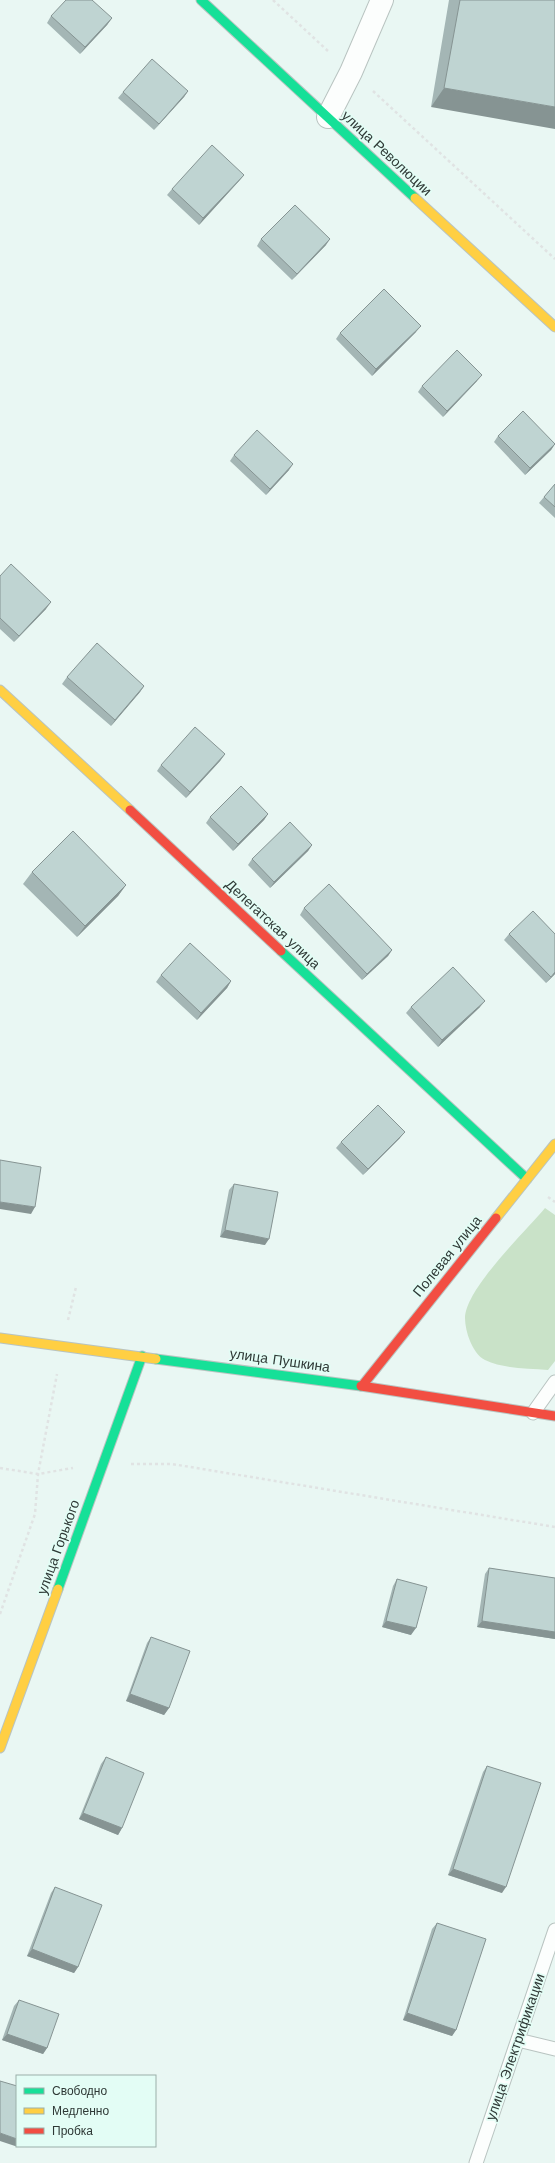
<svg xmlns="http://www.w3.org/2000/svg" width="555" height="2163" font-family="'Work Sans',sans-serif">
  <rect width="100%" height="100%" fill="#e9f7f3"/>
  <path fill="#c9e2c8" d="M545 1208 555 1215V1361L548 1370C527 1368 504 1369 485 1360 478 1357 473 1348 470 1341 467 1334 465 1325 465 1318 466 1288 525 1232 545 1208Z"/>
  <g fill="none" stroke-linecap="round" stroke-linejoin="round">
    <defs>
      <path id="lane" d="M533 1413 555 1382
        M518 2040 555 2049
        M476 2163 555 1930"/>
      <path id="street" d="M328 117 351 72 382 0"/>
      <path id="fast" d="M201 0 415 198
        M281 951 527 1179
        M156 1359 361 1386
        M58 1589 142 1356"/>
      <path id="slow" d="M415 198 555 327
        M0 690 130 810
        M496 1218 555 1144
        M0 1338 156 1359
        M0 1748 58 1589"/>
      <path id="jam" d="M130 810 281 951
        M361 1386 555 1416
        M362 1386 496 1218"/>
    </defs>
    <use href="#lane" stroke="#b9c4c1" stroke-width="15"/>
    <use href="#street" stroke="#b9c4c1" stroke-width="24"/>
    <use href="#fast" stroke="#b9c4c1" stroke-width="11"/>
    <use href="#slow" stroke="#b9c4c1" stroke-width="11"/>
    <use href="#jam" stroke="#b9c4c1" stroke-width="11"/>
    <path stroke="#e0e3e3" stroke-width="2.5" stroke-dasharray="3 3" stroke-linecap="butt" d="M273 0 329 52
      M373 91 555 259
      M548 1197 555 1202
      M68 1320 76 1287
      M131 1464H172L555 1527
      M0 1468 38 1474 73 1468
      M0 1614 35 1514 38 1474 57 1374"/>
    <use href="#lane" stroke="#fcfefd" stroke-width="13"/>
    <use href="#street" stroke="#fcfefd" stroke-width="22"/>
    <use href="#fast" stroke="#16e098" stroke-width="9"/>
    <use href="#slow" stroke="#ffcf43" stroke-width="9"/>
    <use href="#jam" stroke="#f24e42" stroke-width="9"/>
  </g>
  <path fill="#a4b6b5" d="M449 0H555L431 107Z
    M51 16 112 18 107 25 80 54 47 23Z
    M188 91 184 97 154 130 118 98 123 92Z
    M244 175 239 181 199 225 167 195 172 189Z
    M261 239 326 245 292 280 257 246Z
    M416 332 372 376 336 339 340 333Z
    M477 381 443 417 418 392 422 386Z
    M498 436 555 444 551 450 525 475 494 442Z
    M234 455 289 470 266 495 230 461Z
    M555 484V518L539 503 544 497Z
    M0 576 46 609 14 642 0 629Z
    M67 677 144 686 140 692 111 726 62 684Z
    M225 754 220 761 186 798 157 771 161 765Z
    M268 814 264 820 233 851 206 823 210 817Z
    M312 845 308 851 270 888 248 865 252 859Z
    M32 872 126 885 118 896 77 937 23 884Z
    M304 908 392 950 388 956 362 980 300 915Z
    M509 934H555V974L546 983 504 940Z
    M161 975 231 981 227 988 197 1020 156 982Z
    M411 1007H480L438 1047 406 1013Z
    M400 1138 363 1175 336 1148 341 1142Z
    M234 1184 265 1245 220 1237 229 1190Z
    M489 1568 555 1578V1639L477 1627 485 1574Z
    M397 1579 411 1635 382 1627 393 1586Z
    M151 1637 169 1708 164 1715 126 1701 147 1643Z
    M106 1757 122 1828 118 1835 79 1819 101 1764Z
    M487 1766 502 1893 448 1875 483 1772Z
    M55 1887 78 1967 74 1973 27 1956 51 1893Z
    M437 1923 456 2030 452 2036 403 2020 432 1929Z
    M19 2000 47 2048 43 2054 2 2040 14 2006Z"/>
  <path fill="#869493" d="M112 18 107 25 80 54 85 47Z
    M444 88 555 107V129L431 107Z
    M188 91 184 97 154 130 159 124Z
    M244 175 239 181 199 225 203 218Z
    M330 239 326 245 292 280 297 274Z
    M421 326 416 332 372 376 376 369Z
    M482 375 477 381 443 417 447 411Z
    M555 444 551 450 525 475 530 468Z
    M293 464 289 470 266 495 270 489Z
    M51 602 46 609 14 642 19 636Z
    M144 686 140 692 111 726 115 720Z
    M225 754 220 761 186 798 190 792Z
    M268 814 264 820 233 851 238 844Z
    M312 845 308 851 270 888 274 882Z
    M126 885 118 896 77 937 85 926Z
    M392 950 388 956 362 980 367 974Z
    M555 972V974L546 983 551 977Z
    M231 981 227 988 197 1020 201 1013Z
    M485 1001 480 1007 438 1047 442 1040Z
    M405 1132 400 1138 363 1175 368 1169Z
    M0 1202 35 1207 31 1214 0 1209Z
    M225 1230 269 1239 265 1245 220 1237Z
    M386 1621 416 1628 411 1635 382 1627Z
    M482 1621 555 1632V1639L477 1627Z
    M130 1694 169 1708 164 1715 126 1701Z
    M83 1813 122 1828 118 1835 79 1819Z
    M453 1869 506 1887 502 1893 448 1875Z
    M32 1949 78 1967 74 1973 27 1956Z
    M407 2013 456 2030 452 2036 403 2020Z
    M7 2034 47 2048 43 2054 2 2040Z
    M0 2133 17 2139V2146H19L18 2147 0 2141Z"/>
  <path fill="#bfd4d2" stroke="#869493" d="M66 0H92L112 18 85 47 51 16Z
    M460 0H555V107L444 88Z
    M152 59 188 91 159 124 123 92Z
    M212 145 244 175 203 218 172 189Z
    M295 205 330 239 297 274 261 239Z
    M384 289 421 326 376 369 340 333Z
    M457 350 482 375 447 411 422 386Z
    M523 411 555 444 530 468 498 436Z
    M257 430 293 464 270 489 234 455Z
    M555 484V507L544 497Z
    M11 564 51 602 19 636 0 618V576Z
    M97 643 144 686 115 720 67 677Z
    M195 727 225 754 190 792 161 765Z
    M241 786 268 814 238 844 210 817Z
    M290 822 312 845 274 882 252 859Z
    M73 831 126 885 85 926 32 872Z
    M329 884 392 950 367 974 304 908Z
    M533 911 555 934V972L551 977 509 934Z
    M190 943 231 981 201 1013 161 975Z
    M453 967 485 1001 442 1040 411 1007Z
    M378 1105 405 1132 368 1169 341 1142Z
    M0 1160 41 1167 35 1207 0 1202Z
    M234 1184 278 1192 269 1239 225 1230Z
    M489 1568 555 1578V1632L482 1621Z
    M397 1579 427 1587 416 1628 386 1621Z
    M151 1637 190 1651 169 1708 130 1694Z
    M106 1757 144 1773 122 1828 83 1813Z
    M487 1766 541 1783 506 1887 453 1869Z
    M55 1887 102 1905 78 1967 32 1949Z
    M437 1923 486 1939 456 2030 407 2013Z
    M19 2000 59 2014 47 2048 7 2034Z
    M0 2081 17 2086V2139L0 2133Z"/>
  <g text-anchor="middle" dominant-baseline="central" stroke-width="3.5" stroke-linejoin="round" paint-order="stroke">
    <g font-size="14" fill="#2f3936" stroke="#e3fdf5">
      <text transform="translate(387 153) rotate(43)">улица Революции</text>
      <text transform="translate(273 924) rotate(43)">Делегатская улица</text>
      <text transform="translate(447 1256) rotate(-51)">Полевая улица</text>
      <text transform="translate(280 1360) rotate(8)">улица Пушкина</text>
      <text transform="translate(58 1547) rotate(-70)">улица Горького</text>
      <text transform="translate(515 2047) rotate(-71)">улица Электрификации</text>
    </g>
  </g>
  <rect x="16" y="2075" width="140" height="72" fill="#e3fdf5" stroke="#9bafa9"/>
  <rect x="24" y="2088" width="20" height="6" fill="#16e098" stroke="#9bafa9"/>
  <text x="52" y="2095" font-size="12" fill="#2f3936">Свободно</text>
  <rect x="24" y="2108" width="20" height="6" fill="#ffcf43" stroke="#9bafa9"/>
  <text x="52" y="2115" font-size="12" fill="#2f3936">Медленно</text>
  <rect x="24" y="2128" width="20" height="6" fill="#f24e42" stroke="#9bafa9"/>
  <text x="52" y="2135" font-size="12" fill="#2f3936">Пробка</text>
</svg>
